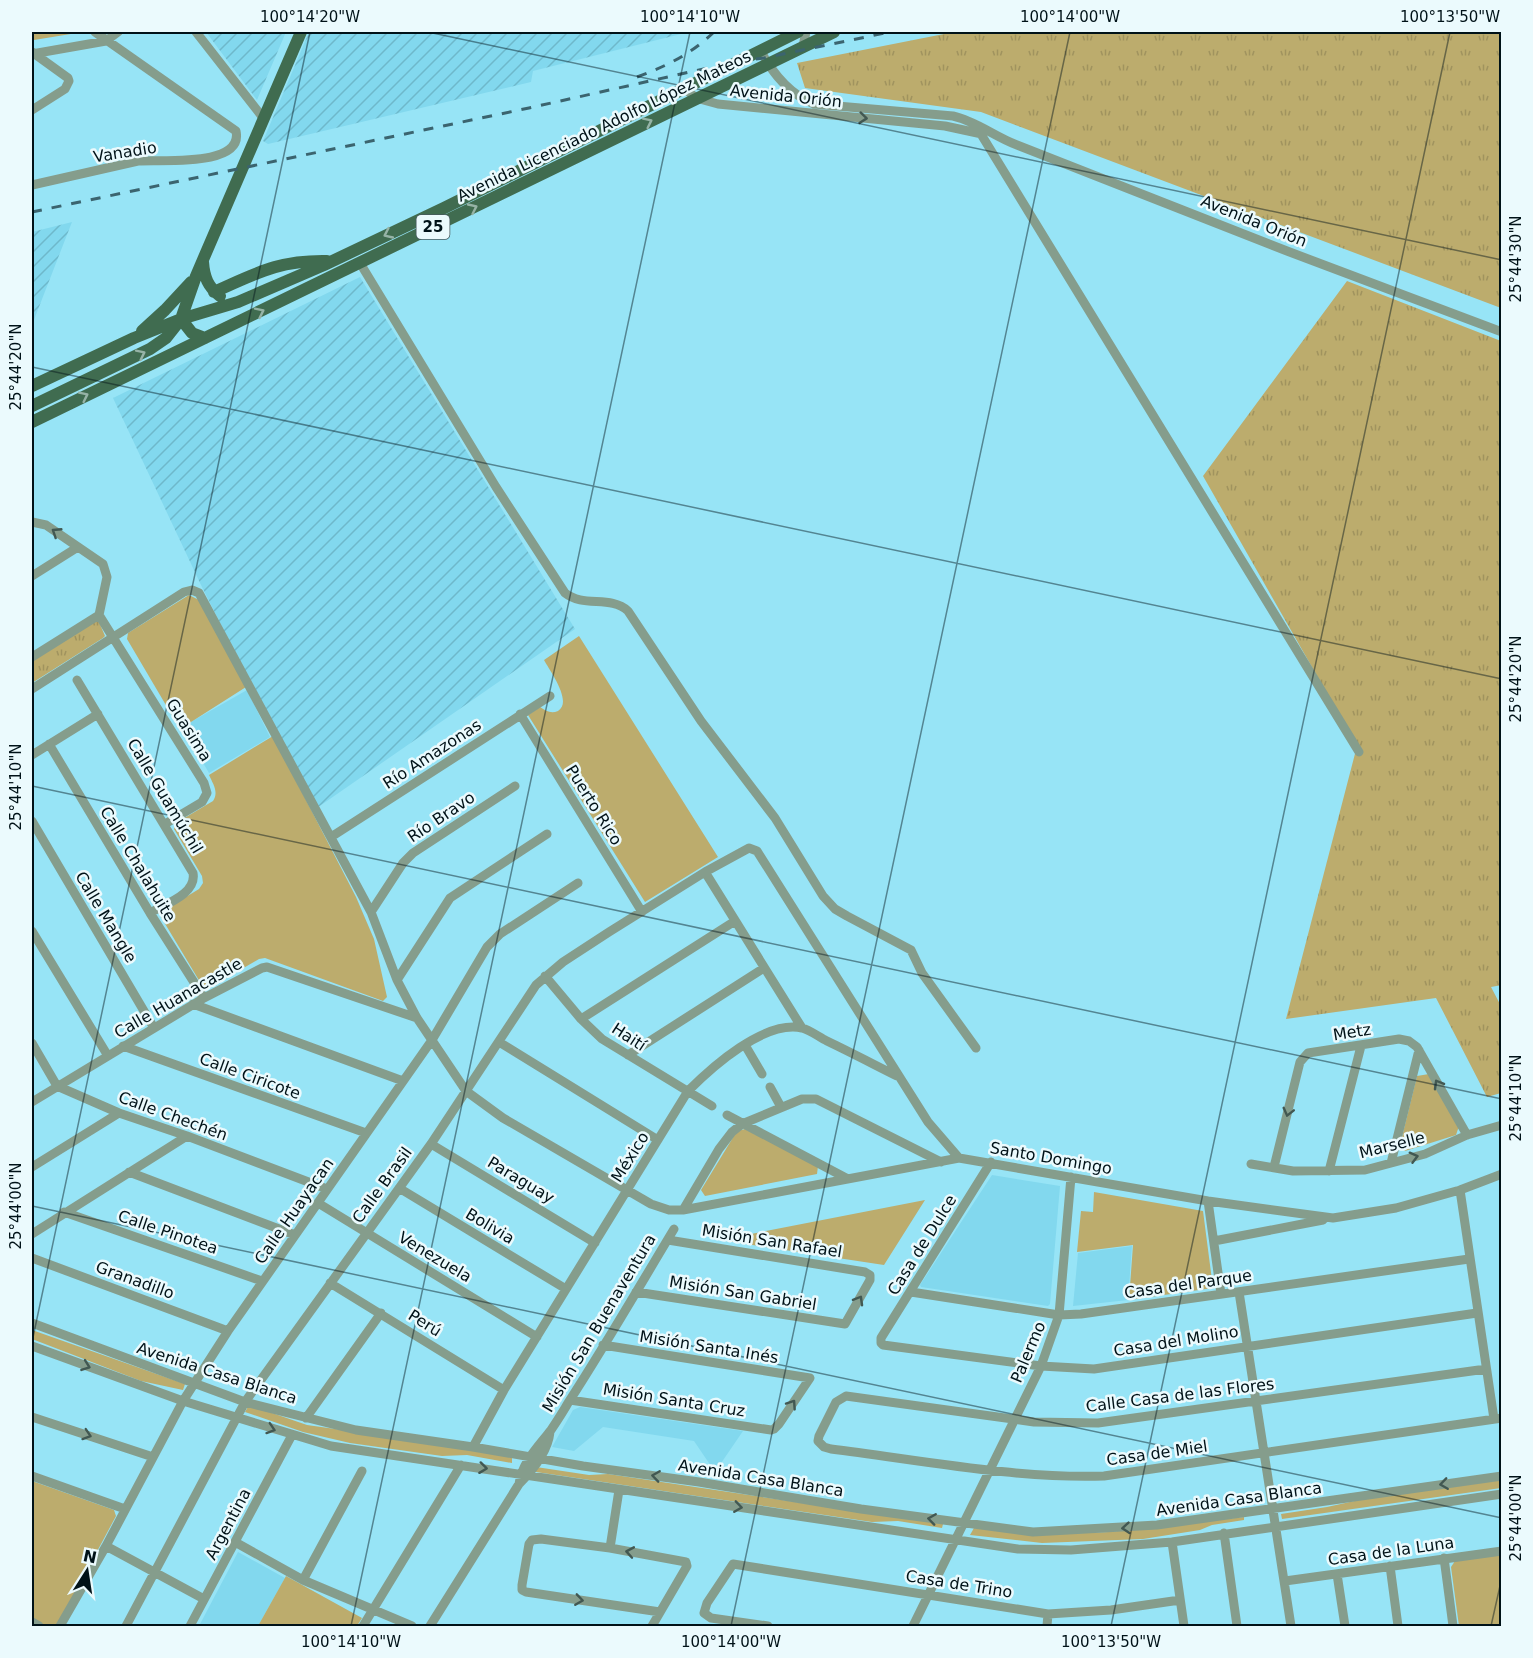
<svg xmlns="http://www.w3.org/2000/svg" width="1533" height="1658" font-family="'DejaVu Sans',sans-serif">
  <defs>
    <pattern id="industrial-furrows" width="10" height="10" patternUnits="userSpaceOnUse" patternTransform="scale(1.5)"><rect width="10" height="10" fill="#82d8ee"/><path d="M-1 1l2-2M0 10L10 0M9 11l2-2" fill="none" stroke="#6eb8cb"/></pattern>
    <pattern id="grass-tufts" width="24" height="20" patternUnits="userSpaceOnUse" patternTransform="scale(1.5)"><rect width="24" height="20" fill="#bcac6d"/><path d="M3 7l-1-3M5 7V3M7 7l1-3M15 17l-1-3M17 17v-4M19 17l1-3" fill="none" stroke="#a0935e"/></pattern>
  </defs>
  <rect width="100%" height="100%" fill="#97e4f6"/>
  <path fill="#82d8ee" d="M247 690 270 737 209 773 182 727Z
    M992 1175 1060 1186 1050 1304 1048 1306 921 1287 920 1285Z
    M1132 1246 1128 1300 1073 1306 1078 1253Z
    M580 1407 743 1431 715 1472 694 1441 603 1427 574 1451 552 1447 573 1410Z
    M238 1552 285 1578 258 1626H199Z"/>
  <path fill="url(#industrial-furrows)" d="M206 32H286L257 100Z
    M309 32H689L533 71 531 82 268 144 263 141Z
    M72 222 32 325V232Z
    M360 277 575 629 314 810 201 585 113 398Z"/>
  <path fill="url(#grass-tufts)" d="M954 32H1501V308L981 112 805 88 797 63Z
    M1347 281 1501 341 1502 985 1491 987 1501 1006V1093L1487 1097 1436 998 1286 1019 1357 746 1203 476Z
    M95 621 99 622 105 636 103 638 32 683V659Z"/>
  <path fill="#bcac6d" d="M32 32H83L34 40 32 38Z
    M189 595 199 600 246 687 180 729 127 639 128 633Z
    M579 636 718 857 645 902 528 715 540 707C546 711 551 714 558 711 573 702 550 671 544 660Z
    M273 736 356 897 374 939 387 997 383 1001 265 958 259 959 209 988 203 987 161 917 163 911 199 889 203 883 202 876 174 829 176 823 213 801C219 792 213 784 209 775Z
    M1429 1074 1459 1126 1456 1135 1405 1151 1400 1145 1417 1076Z
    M745 1129 818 1166 817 1174 705 1196 701 1190 737 1131Z
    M1094 1192 1203 1211 1213 1288 1129 1300 1133 1245 1077 1252 1081 1211 1093 1212Z
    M925 1200 884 1265 720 1240Z
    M32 1330 185 1384 183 1390 141 1381 32 1339Z
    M249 1405 307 1425 512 1454V1463L467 1455 442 1456 350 1443 303 1432 245 1412Z
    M536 1467 589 1475 608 1474 943 1524 942 1528 898 1521 872 1522 536 1472Z
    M1501 1480V1488L1282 1519 1281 1514 1327 1507 1359 1500Z
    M32 1481 114 1510 116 1516 57 1626H45L32 1619Z
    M1244 1517V1520L1212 1525 1200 1530 1143 1539 1042 1543 970 1535 974 1528 1034 1535 1109 1532Z
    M1501 1555V1626H1459L1451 1567 1455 1561Z
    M286 1576 362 1618 357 1626H258Z"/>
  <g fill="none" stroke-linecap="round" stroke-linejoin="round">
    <path stroke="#859d8c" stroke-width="9" d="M196 32 264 119
      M803 46 806 32
      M760 50C773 74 789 94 814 104L953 116C976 121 995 137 1017 145L1287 251 1502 332
      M32 52 68 78 69 81 65 89 32 110
      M32 54 106 41 118 32
      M684 88 696 98 718 104 945 126 982 134
      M976 126 1359 752
      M32 185 138 161C159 159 244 168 236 131L95 32
      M360 263 496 487 565 593C584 608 610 595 628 611L701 721 775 818 823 896 835 909 847 916 911 950 922 973 976 1048
      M32 522 46 525 103 564 107 577 99 615 204 783 207 793 202 802 165 824
      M32 576 78 547
      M32 657 99 615
      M77 680 193 873C197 894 165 904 150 913
      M32 689 184 592 192 590 199 593 371 912 397 980 417 1018 466 1091 503 1118 651 1204 669 1210H683L959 1158
      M520 714 642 912
      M49 744 150 913 204 998
      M32 755 98 714
      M32 821 154 1028
      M331 837 550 696
      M705 872 802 1028
      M371 912 403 863 413 853 515 786
      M32 931 108 1056
      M545 976 581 1019 602 1039 712 1106
      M397 980 450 898 547 834
      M193 1004 403 1081
      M581 1019 735 921
      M499 1042 658 1140
      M32 1043 57 1086 119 1113 187 1136 327 1189
      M745 1045 762 1074
      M123 1046 366 1133
      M628 1055 764 968
      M770 1087 781 1107
      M32 1102 204 998 262 968 267 967 417 1018
      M727 1115 848 1179
      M431 1144 595 1243
      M991 1162 881 1338V1343L883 1345 1041 1366 1094 1369 1477 1313
      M1391 1163 1419 1050
      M1251 1164 1293 1171 1365 1170 1425 1154 1467 1135 1502 1125
      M32 1167 119 1113
      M1274 1167 1300 1062 1308 1053 1399 1039 1409 1041 1417 1047 1467 1135
      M1329 1171 1361 1046
      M129 1172 295 1235
      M399 1188 566 1289
      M1460 1190 1494 1419
      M1208 1201 1221 1294
      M318 1203 537 1337
      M683 1210 719 1149 732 1132 742 1124 802 1099H816L941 1162
      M64 1212 262 1281
      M32 1234 187 1136
      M1214 1241 1323 1220
      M32 1258 228 1331
      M330 1283 504 1390
      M636 1292 845 1324 870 1280V1275L865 1272 668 1240
      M911 1292 1059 1315 1081 1314 1469 1259
      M1239 1292 1291 1626
      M32 1323 245 1402 356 1430 473 1447 583 1466 699 1482 861 1509 1033 1532 1157 1525 1502 1476
      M32 1346 183 1401 331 1446 1018 1549 1071 1550 1172 1542 1502 1494
      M1486 1369 1098 1423 1034 1422 846 1396 836 1402 819 1436 818 1441 824 1447 831 1449C919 1460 1016 1479 1104 1476L1502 1418
      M570 1400 771 1430 774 1429 779 1424 810 1378 603 1345
      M32 1417 153 1457
      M306 1418 381 1313
      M473 1447 504 1390 688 1091C712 1067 764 1020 802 1028 810 1030 819 1037 827 1041 850 1052 873 1064 897 1076
      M32 1476 125 1509
      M519 1484C522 1462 538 1447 551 1430 557 1421 563 1412 568 1403 605 1346 639 1287 674 1229
      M1224 1533 1237 1626
      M235 1542 303 1580 412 1626
      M1172 1542 1184 1626
      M106 1546 204 1599
      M610 1548 619 1490
      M1444 1558 1453 1626
      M1390 1566 1398 1626
      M1337 1574 1345 1626
      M303 1580 362 1471
      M1285 1581 1502 1551
      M32 1622 39 1626
      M60 1626 106 1546 183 1401 228 1331 432 1040 487 947 500 934 578 883
      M126 1626 245 1402 431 1144 536 985 563 962 609 932 705 872 749 848 757 851 928 1122 959 1158 1208 1201 1333 1218 1396 1208 1460 1190 1502 1174
      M190 1626 292 1435
      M363 1626 461 1465
      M430 1626 519 1484C532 1471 548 1451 550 1432
      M652 1626 687 1566 686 1562 610 1548 541 1539 532 1540 529 1544 522 1585V1590L526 1592 660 1612
      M768 1626 711 1618 704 1613 707 1603 733 1564 1048 1614 1111 1610 1180 1600
      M913 1626 1041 1366 1059 1315 1071 1177
      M1047 1626 1048 1614"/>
    <path stroke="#406c50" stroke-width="12" d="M203 262C204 277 208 287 220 296
      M214 292C257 273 279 260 327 261
      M181 319 192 333 205 338
      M142 331 165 310 191 282
      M32 386 134 338 181 319 238 302 324 265 444 208 798 32
      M32 406 150 349 166 338 181 319 196 276 301 32
      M32 422 834 32"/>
    <path stroke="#3b646f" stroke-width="3" stroke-dasharray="10 10" stroke-linecap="butt" d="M637 77C667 66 691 54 714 32
      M32 212 529 108 739 61 764 58 890 32"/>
  </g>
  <defs><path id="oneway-chevron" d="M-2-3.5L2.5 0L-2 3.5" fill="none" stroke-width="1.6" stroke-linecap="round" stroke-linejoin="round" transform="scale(1.5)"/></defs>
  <g stroke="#425852">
    <use href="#oneway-chevron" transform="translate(863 118) rotate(6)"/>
    <use href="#oneway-chevron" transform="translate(56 532) rotate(-147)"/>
    <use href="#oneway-chevron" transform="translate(1438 1084) rotate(-120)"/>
    <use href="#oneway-chevron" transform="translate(1288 1112) rotate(104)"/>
    <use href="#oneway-chevron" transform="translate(1414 1157) rotate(-15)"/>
    <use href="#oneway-chevron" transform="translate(859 1300) rotate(-60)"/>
    <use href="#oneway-chevron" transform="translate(86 1366) rotate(20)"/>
    <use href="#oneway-chevron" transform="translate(792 1404) rotate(-56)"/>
    <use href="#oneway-chevron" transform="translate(271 1429) rotate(18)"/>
    <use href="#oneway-chevron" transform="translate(87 1435) rotate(18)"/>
    <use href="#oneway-chevron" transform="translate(483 1468) rotate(7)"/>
    <use href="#oneway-chevron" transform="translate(656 1476) rotate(-172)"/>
    <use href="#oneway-chevron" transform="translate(1444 1484) rotate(172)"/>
    <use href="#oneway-chevron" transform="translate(738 1507) rotate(8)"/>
    <use href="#oneway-chevron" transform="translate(932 1519) rotate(-172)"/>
    <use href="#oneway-chevron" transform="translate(1126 1528) rotate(175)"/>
    <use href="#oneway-chevron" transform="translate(630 1552) rotate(-170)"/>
    <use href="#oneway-chevron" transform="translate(579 1600) rotate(8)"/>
  </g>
  <g stroke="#96b3a6">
    <use href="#oneway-chevron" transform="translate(648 122) rotate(-26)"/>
    <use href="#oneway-chevron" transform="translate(473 208) rotate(-25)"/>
    <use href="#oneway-chevron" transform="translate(388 234) rotate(155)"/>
    <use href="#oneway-chevron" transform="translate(260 312) rotate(-26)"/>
    <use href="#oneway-chevron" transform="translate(141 354) rotate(-26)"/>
    <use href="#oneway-chevron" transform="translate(84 396) rotate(-26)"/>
  </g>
  <path fill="none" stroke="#001218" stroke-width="1.5" stroke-opacity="0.45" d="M428 32 1502 260M32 367 1502 679M32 786 1502 1099M32 1206 1502 1518M32 1342 310 32M32 1625 37 1626M351 1626 690 32M731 1626 1070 32M1111 1626 1450 32M1491 1626 1502 1577"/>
  <g text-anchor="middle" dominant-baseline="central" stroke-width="5" stroke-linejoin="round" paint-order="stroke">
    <rect fill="#ebfafd" stroke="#46585d" stroke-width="1.5" x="416.5" y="215" width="33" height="24" rx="4.5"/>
    <g font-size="15" font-weight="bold" fill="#001218">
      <text x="433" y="227">25</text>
    </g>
    <g font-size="16" fill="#001218" stroke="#ebfafd">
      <text transform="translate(786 96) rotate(6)">Avenida Orión</text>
      <text transform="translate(604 126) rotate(-26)">Avenida Licenciado Adolfo López Mateos</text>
      <text transform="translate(125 152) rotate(-9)">Vanadio</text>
      <text transform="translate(1254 221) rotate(22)">Avenida Orión</text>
      <text transform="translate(189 730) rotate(58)">Guasima</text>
      <text transform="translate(432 754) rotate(-33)">Río Amazonas</text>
      <text transform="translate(165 796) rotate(59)">Calle Guamúchil</text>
      <text transform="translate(594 805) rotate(58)">Puerto Rico</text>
      <text transform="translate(441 817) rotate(-34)">Río Bravo</text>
      <text transform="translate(138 864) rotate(59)">Calle Chalahuite</text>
      <text transform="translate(106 917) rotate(59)">Calle Mangle</text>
      <text transform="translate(178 998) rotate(-30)">Calle Huanacastle</text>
      <text transform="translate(1352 1032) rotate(-9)">Metz</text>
      <text transform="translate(629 1037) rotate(33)">Haití</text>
      <text transform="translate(250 1076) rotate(20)">Calle Ciricote</text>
      <text transform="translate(173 1116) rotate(20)">Calle Chechén</text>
      <text transform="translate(1392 1145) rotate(-14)">Marselle</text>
      <text transform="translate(630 1157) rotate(-58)">México</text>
      <text transform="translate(1051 1158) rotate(10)">Santo Domingo</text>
      <text transform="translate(521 1180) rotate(31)">Paraguay</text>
      <text transform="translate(382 1185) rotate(-54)">Calle Brasil</text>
      <text transform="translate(294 1211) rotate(-55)">Calle Huayacan</text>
      <text transform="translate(490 1226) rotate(31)">Bolivia</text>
      <text transform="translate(168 1232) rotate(19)">Calle Pinotea</text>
      <text transform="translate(772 1241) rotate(9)">Misión San Rafael</text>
      <text transform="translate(922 1245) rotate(-58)">Casa de Dulce</text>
      <text transform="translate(435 1257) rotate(31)">Venezuela</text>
      <text transform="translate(135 1280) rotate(20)">Granadillo</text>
      <text transform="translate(1188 1284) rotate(-8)">Casa del Parque</text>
      <text transform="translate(743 1293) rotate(9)">Misión San Gabriel</text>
      <text transform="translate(425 1323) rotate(32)">Perú</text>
      <text transform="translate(599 1323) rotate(-59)">Misión San Buenaventura</text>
      <text transform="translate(1176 1341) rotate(-9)">Casa del Molino</text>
      <text transform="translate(709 1347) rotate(9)">Misión Santa Inés</text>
      <text transform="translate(1028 1352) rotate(-67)">Palermo</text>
      <text transform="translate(217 1373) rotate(18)">Avenida Casa Blanca</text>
      <text transform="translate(1180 1395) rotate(-7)">Calle Casa de las Flores</text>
      <text transform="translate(674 1400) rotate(9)">Misión Santa Cruz</text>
      <text transform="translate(1157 1453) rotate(-8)">Casa de Miel</text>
      <text transform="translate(761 1478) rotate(9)">Avenida Casa Blanca</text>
      <text transform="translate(1239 1499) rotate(-8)">Avenida Casa Blanca</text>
      <text transform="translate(228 1524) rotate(-62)">Argentina</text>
      <text transform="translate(1391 1551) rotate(-8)">Casa de la Luna</text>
      <text transform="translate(959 1584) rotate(9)">Casa de Trino</text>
    </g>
  </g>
  <rect width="1533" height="1658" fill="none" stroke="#ebfafd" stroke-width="66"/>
  <g transform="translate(87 1571) rotate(12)" stroke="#ebfafd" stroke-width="4.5" paint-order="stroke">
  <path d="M0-4.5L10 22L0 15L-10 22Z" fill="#001218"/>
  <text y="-9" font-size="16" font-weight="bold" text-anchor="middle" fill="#001218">N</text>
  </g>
  <rect x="33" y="33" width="1467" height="1592" fill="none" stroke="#001218" stroke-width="2"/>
  <g font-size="15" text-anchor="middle" fill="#001218">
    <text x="310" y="22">100°14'20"W</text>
    <text x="690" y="22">100°14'10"W</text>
    <text x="1070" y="22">100°14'00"W</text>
    <text x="1450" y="22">100°13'50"W</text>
    <text transform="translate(1516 259) rotate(-90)" y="5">25°44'30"N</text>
    <text transform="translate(16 367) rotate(-90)" y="5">25°44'20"N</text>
    <text transform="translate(1516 679) rotate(-90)" y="5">25°44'20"N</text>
    <text transform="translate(16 787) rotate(-90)" y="5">25°44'10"N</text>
    <text transform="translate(1516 1098) rotate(-90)" y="5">25°44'10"N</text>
    <text transform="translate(16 1206) rotate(-90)" y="5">25°44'00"N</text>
    <text transform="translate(1516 1518) rotate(-90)" y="5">25°44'00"N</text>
    <text x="351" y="1647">100°14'10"W</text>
    <text x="731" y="1647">100°14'00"W</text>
    <text x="1111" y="1647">100°13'50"W</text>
  </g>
</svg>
